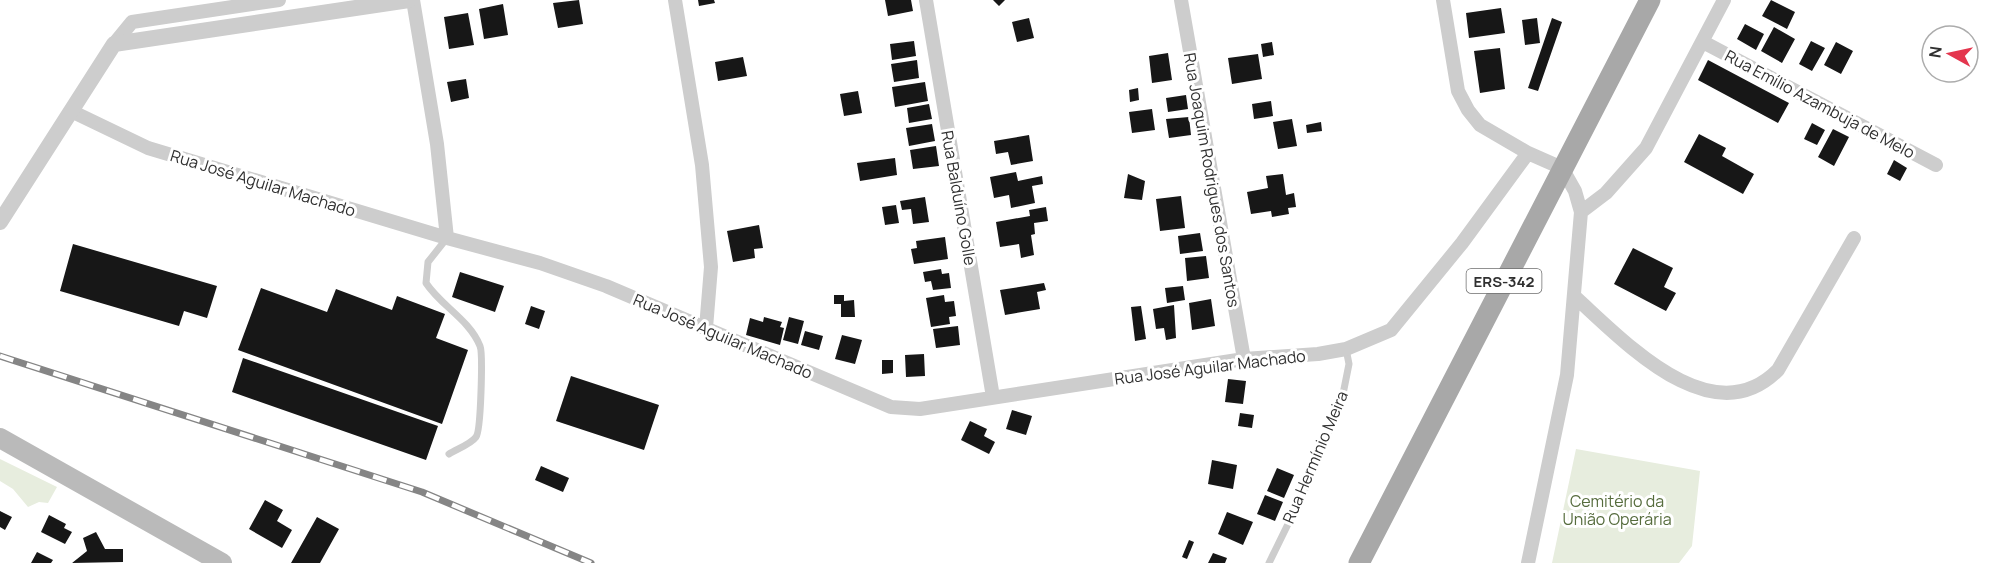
<svg xmlns="http://www.w3.org/2000/svg" width="2004" height="563" font-family="Manrope,sans-serif">
  <rect width="100%" height="100%" fill="#fff"/>
  <path fill="#e7edde" d="M1576 449 1700 471 1692 546 1679 563H1552Z
    M0 459 57 487 48 503 39 502 28 507 13 489 0 481Z"/>
  <path fill="#171717" d="M579 0 583 24 558 28 553 3Z
    M698 0H714L715 3 699 6Z
    M885 0H911L913 11 888 16Z
    M993 0H1005L999 6Z
    M1771 0 1795 12 1787 29 1762 16Z
    M503 4 508 35 484 39 479 9Z
    M1501 8 1505 33 1469 38 1466 13Z
    M468 13 474 45 449 49 444 17Z
    M1029 18 1034 38 1017 42 1012 22Z
    M1537 18 1540 43 1525 45 1522 20Z
    M1552 18 1562 22 1538 91 1528 88Z
    M1745 24 1764 34 1756 50 1737 39Z
    M1774 27 1795 39 1782 63 1761 51Z
    M914 41 916 56 892 60 890 44Z
    M1811 41 1825 48 1812 71 1799 64Z
    M1272 42 1274 55 1263 57 1261 44Z
    M1836 42 1853 51 1841 74 1824 65Z
    M1500 48 1505 89 1480 93 1474 51Z
    M1168 53 1172 80 1152 83 1149 56Z
    M1258 54 1262 79 1232 84 1228 58Z
    M743 57 747 76 718 81 715 62Z
    M917 60 919 78 894 82 891 64Z
    M1708 60 1789 103 1778 123 1698 80Z
    M466 79 469 98 451 102 447 82Z
    M925 82 928 101 895 107 892 87Z
    M1138 88 1139 100 1130 102 1129 90Z
    M858 91 862 113 844 116 840 94Z
    M1186 95 1188 109 1168 112 1166 98Z
    M1271 101 1273 116 1254 119 1252 104Z
    M929 104 932 119 909 123 907 108Z
    M1152 109 1155 130 1132 133 1129 112Z
    M1189 117 1191 135 1169 138 1166 119Z
    M1292 119 1297 146 1278 149 1273 122Z
    M1321 122 1322 131 1307 133 1306 125Z
    M1812 123 1825 130 1817 145 1804 139Z
    M932 124 935 141 909 146 906 128Z
    M1833 129 1849 137 1834 166 1818 157Z
    M1699 134 1726 148 1722 156 1754 174 1743 194 1684 162Z
    M1029 135 1033 161 1011 165 1008 152 996 154 994 141Z
    M936 146 939 166 913 169 910 150Z
    M895 158 897 175 860 181 857 163Z
    M1894 160 1907 168 1900 181 1887 174Z
    M1016 172 1018 181 1042 176 1043 184 1032 186 1035 203 1011 208 1009 195 994 198 990 177Z
    M1128 174 1145 181 1142 200 1124 198Z
    M1283 174 1286 195 1294 193 1296 207 1288 208 1289 214 1272 217 1271 211 1251 214 1247 192 1268 188 1266 176Z
    M1181 196 1185 228 1160 231 1156 199Z
    M925 197 929 222 913 224 911 209 902 210 900 201Z
    M896 205 899 223 885 225 882 207Z
    M1046 207 1048 221 1034 223 1035 234 1031 235 1034 255 1021 258 1019 244 1000 247 996 222 1030 216 1029 210Z
    M759 225 763 248 754 249 755 258 733 262 727 231Z
    M1200 233 1203 251 1180 254 1178 236Z
    M945 237 948 259 914 264 911 249 917 248 916 241Z
    M73 244 217 286 207 318 184 311 179 326 60 291Z
    M1633 248 1673 268 1664 287 1676 293 1666 311 1614 284Z
    M1206 256 1209 278 1187 281 1185 258Z
    M941 269 942 274 949 273 951 288 933 290 931 281 925 282 923 272Z
    M460 272 504 286 495 312 452 297Z
    M1044 283 1046 290 1037 292 1040 309 1005 315 1000 290Z
    M1183 286 1185 300 1167 303 1165 288Z
    M261 288 327 312 336 289 392 310 397 296 445 314 436 338 468 350 442 424 238 350Z
    M834 295H844V301L854 300 855 317H841V304H834Z
    M944 295 945 302 954 301 956 316 949 317 950 324 931 327 926 298Z
    M1211 299 1215 326 1192 330 1189 303Z
    M1174 305 1176 338 1166 340 1164 328 1156 329 1153 309Z
    M531 306 545 311 539 329 525 324Z
    M1141 306 1146 339 1135 341 1131 307Z
    M764 317 782 322 780 327 784 328 780 345 746 335 750 318 763 322Z
    M789 317 804 321 798 344 783 340Z
    M958 326 960 345 936 348 933 329Z
    M805 331 823 336 819 350 801 345Z
    M842 335 862 340 855 364 835 359Z
    M924 354 925 376 906 377 905 355Z
    M243 358 438 426 426 460 232 392Z
    M882 360H893V373L882 374Z
    M571 376 659 405 644 450 556 421Z
    M1228 379 1246 381 1243 404 1225 402Z
    M1012 410 1032 416 1026 435 1006 429Z
    M1240 413 1254 415 1252 428 1238 426Z
    M970 421 987 429 984 436 995 442 989 454 961 440Z
    M1212 460 1237 465 1233 489 1208 484Z
    M541 466 569 478 563 492 535 480Z
    M1277 468 1294 475 1284 498 1267 491Z
    M1265 495 1283 502 1275 521 1257 514Z
    M265 500 283 510 277 521 292 530 282 548 249 529Z
    M0 511 12 517 5 530 0 527Z
    M1227 512 1253 522 1243 545 1218 534Z
    M49 515 66 524 64 528 72 532 65 544 41 532Z
    M317 517 339 529 320 563H291Z
    M96 532 105 549H123V562L72 563 87 551 83 538Z
    M1189 540 1194 542 1187 559 1182 557Z
    M37 552 53 560 51 563H31Z
    M1213 553 1227 558 1225 563H1208Z"/>
  <g fill="none" stroke-linecap="round" stroke-linejoin="round">
    <path stroke="#cdcdcd" stroke-width="7" d="M447 238 428 262 426 283C441 306 469 319 480 346 483 353 481 431 476 437 471 444 457 449 449 454
      M1269 563 1310 479 1342 399 1349 364 1346 349"/>
    <path stroke="#cdcdcd" stroke-width="14" d="M413 0 437 144 447 238
      M675 0 702 165 711 267 706 328
      M926 0 993 397
      M1181 0 1244 359
      M1443 0 1458 91 1468 110 1480 125 1528 153 1562 168 1575 191 1581 212 1567 375 1528 563
      M1703 42 1936 165
      M114 44 132 22 279 0
      M71 111 148 148 447 238 540 263 606 286 891 407 920 409 1244 359 1318 354 1346 349 1391 330 1462 243 1528 153
      M1581 212 1606 193 1646 148 1724 0
      M1574 296C1623 340 1712 437 1778 370L1854 238"/>
    <path stroke="#cdcdcd" stroke-width="16" d="M0 222 114 44 409 0"/>
    <path stroke="#bababa" stroke-width="20" d="M0 438 222 563"/>
    <path stroke="#a8a8a8" stroke-width="21" d="M1359 563 1650 0"/>
    <defs>
      <path id="rail" d="M0 356 422 492 591 563"/>
    </defs>
    <use href="#rail" stroke="#858585" stroke-width="7"/>
    <use href="#rail" stroke="#fff" stroke-width="4.5" stroke-dasharray="14" stroke-linecap="butt"/>
  </g>
  <g text-anchor="middle" dominant-baseline="central" stroke-width="6" stroke-linejoin="round" paint-order="stroke">
    <rect fill="#fff" stroke="#6e6e6e" stroke-width="1.5" x="1466.5" y="269" width="75" height="24" rx="4.5"/>
    <g font-size="15" font-weight="bold" fill="#303030">
      <text x="1504" y="281">ERS-342</text>
    </g>
    <g font-size="16" fill="#303030" stroke="#fff">
      <text transform="translate(1820 104) rotate(28)">Rua Emílio Azambuja de Melo</text>
      <text transform="translate(1212 180) rotate(80)">Rua Joaquim Rodrigues dos Santos</text>
      <text transform="translate(263 183) rotate(17)">Rua José Aguilar Machado</text>
      <text transform="translate(959 198) rotate(80)">Rua Balduíno Golle</text>
      <text transform="translate(723 336) rotate(23)">Rua José Aguilar Machado</text>
      <text transform="translate(1210 367) rotate(-7)">Rua José Aguilar Machado</text>
      <text transform="translate(1315 457) rotate(-67)">Rua Hermínio Meira</text>
    </g>
    <g font-size="16" fill="#566c3d" stroke="#fff">
      <text x="1617" y="501">Cemitério da<tspan x="1617" dy="18">União Operária</tspan></text>
    </g>
  </g>
  <g transform="translate(1950 54) rotate(278)"><circle r="28" fill="#ffffff" stroke="#acacac" stroke-width="1.5"/>
  <path d="M0-4.5L10 22L0 15L-10 22Z" fill="#e4364e"/>
  <text y="-9" font-size="16" font-weight="bold" text-anchor="middle" fill="#303030">N</text>
  </g>
</svg>
